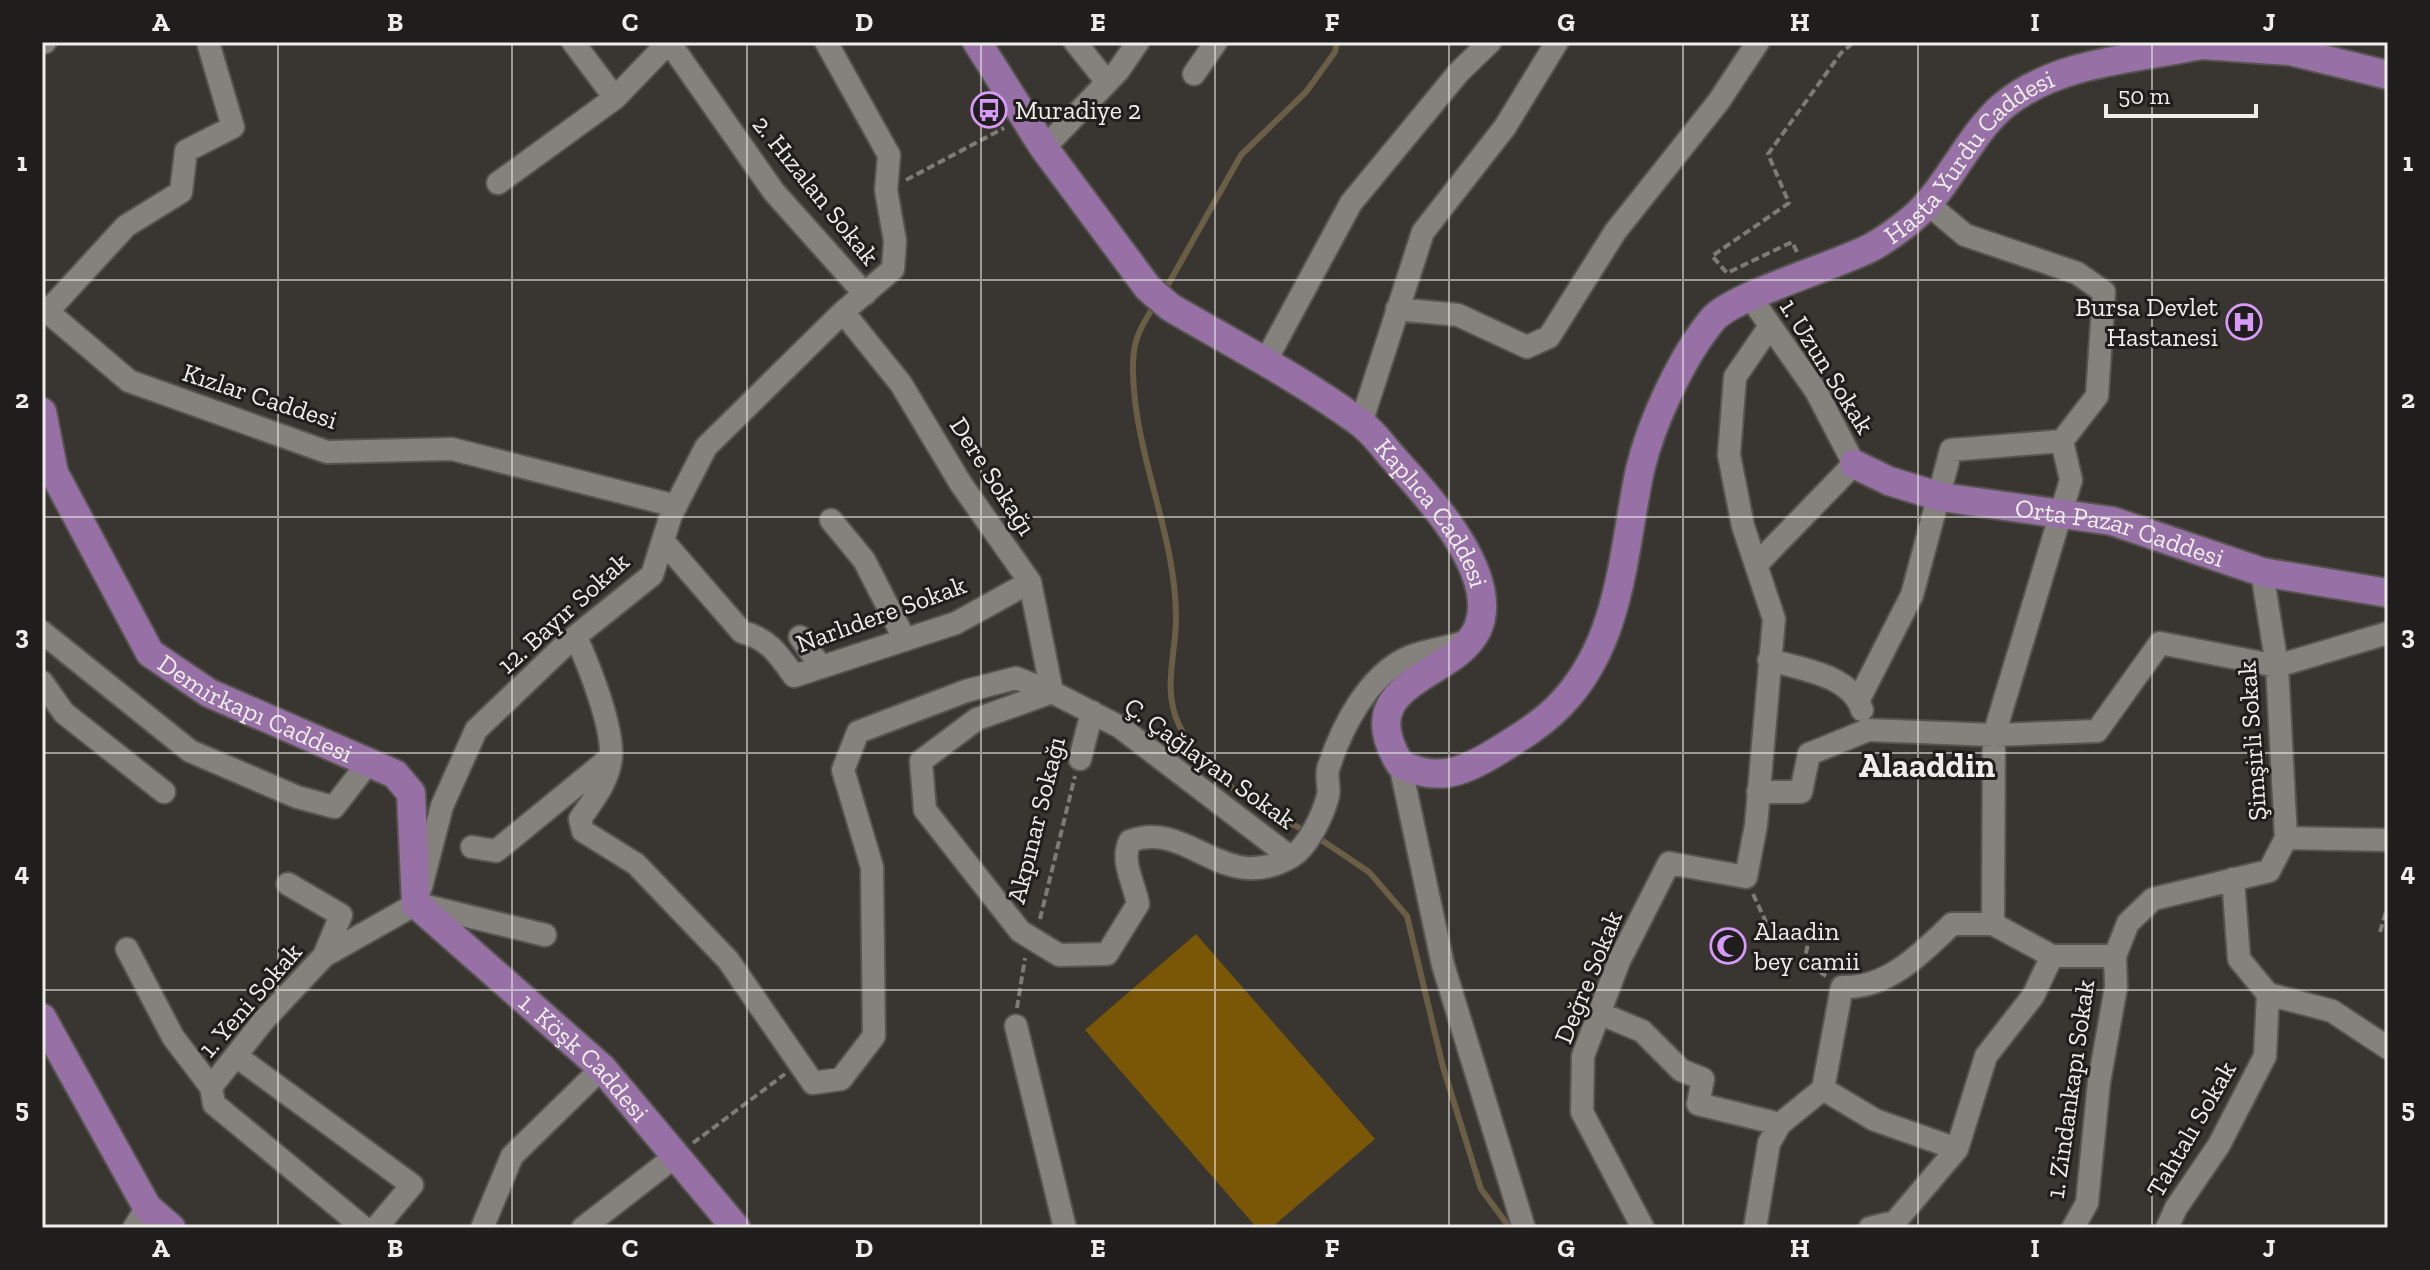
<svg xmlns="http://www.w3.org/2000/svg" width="2430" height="1270" font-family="'Zilla Slab',serif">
  <rect width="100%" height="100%" fill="#393631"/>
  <path fill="#7a5707" d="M1196 934 1375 1139 1271 1228H1257L1085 1030Z"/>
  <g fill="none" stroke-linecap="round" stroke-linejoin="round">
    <path stroke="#6b5e46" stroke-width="6" d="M1165 290 1241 155 1306 92 1335 52 1337 42
      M1154 306C1138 331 1132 343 1133 373 1135 457 1176 534 1176 618 1176 655 1162 689 1179 725 1205 779 1257 806 1307 832
      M1317 837 1369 872 1407 916 1443 1067 1481 1189 1510 1228"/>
    <defs>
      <path id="minor" d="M573 42 615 98 669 42
        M669 42 774 192 865 294
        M1075 42 1107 82
        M42 43 45 42
        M1194 74 1216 42
        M1044 148 1118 71 1138 42
        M498 183 615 98
        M1928 204 1965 235 2077 273 2104 292 2097 396 2062 441 2071 480 1994 735 1993 924
        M1751 298 1816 391 1854 464 1756 565
        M42 307 129 381 327 452 452 449 676 506
        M1397 309 1458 315 1527 347 1549 337 1615 232 1719 101 1758 42
        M47 312 126 226 181 192 186 151 233 127 209 46
        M843 312 901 384 961 484 1030 582 1052 692
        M1265 362 1351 203 1459 72 1490 42
        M1361 423 1423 232 1505 127 1557 42
        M831 520 864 560 905 640
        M663 541 742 632C768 638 779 655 794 676L956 623 1030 582
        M42 632 190 751 297 797 334 807 369 762
        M576 637C589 666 613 726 611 757 609 781 593 800 580 819L583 831 636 864 728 960 813 1083 841 1079 874 1036 872 867 843 770 858 732 966 691 1016 678 1052 692 1120 727 1290 857
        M800 637 821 667
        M1769 660C1801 669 1851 675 1862 710
        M42 682 64 713 164 792
        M1052 692 977 719 921 761 925 810 1020 931 1059 955 1107 954 1138 904C1134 882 1120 861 1130 841 1189 819 1223 896 1291 857 1308 847 1323 815 1328 796 1330 786 1325 775 1329 766 1342 727 1367 678 1405 659 1422 650 1445 649 1464 642
        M1859 699 1912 595 1951 450 2062 441
        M1080 759 1092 712
        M1400 764 1443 965 1524 1228
        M1758 792H1801L1809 754 1868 730 1994 735 2097 731 2160 643 2277 666 2388 633
        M2286 838 2388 840
        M472 847 496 851 611 757
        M288 884 341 915 324 956
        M421 887 442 806 476 730 566 644 652 575 671 515 706 447 843 312 893 269 895 241 886 190 889 155 826 42
        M418 904 545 935
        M127 949 173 1037 211 1087 214 1104 364 1228
        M2268 994 2332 1011 2388 1048
        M1599 1013 1642 1031 1681 1070 1703 1079 1698 1104 1780 1124
        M1016 1026 1065 1228
        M236 1056 412 1185 376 1228
        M211 1087 264 1020 324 956 416 904
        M1823 1089 1842 987C1887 989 1921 954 1952 924H1993L2052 956H2115L2128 923 2153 899 2269 871 2286 838 2277 666 2262 572
        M1823 1089 1875 1120 1957 1149
        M134 1228 147 1207
        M482 1228 512 1156 602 1068
        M583 1228 677 1155
        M1643 1228 1582 1112 1583 1056 1619 961 1669 863 1746 877 1756 825 1774 619 1743 526 1729 455 1735 377 1770 326
        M1755 1228 1769 1143 1780 1124 1823 1089
        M1870 1228 1895 1222 1957 1149 1986 1056 2033 996 2052 956
        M2073 1228 2087 1203 2099 1082 2116 987 2115 956
        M2167 1228 2176 1208 2219 1145 2265 1056 2268 994 2239 959 2233 879"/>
      <g id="major">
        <path id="s1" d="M977 42 1044 148 1148 288 1170 307C1233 344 1299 378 1358 421 1373 431 1384 448 1396 461 1428 496 1502 576 1477 630 1453 679 1349 681 1400 764 1437 782 1462 773 1496 752 1519 738 1545 722 1563 702 1622 639 1623 549 1640 470 1651 423 1682 356 1713 319 1734 295 1839 265 1872 247 1890 237 1916 218 1929 202 1955 172 1973 132 2003 106 2061 58 2146 59 2215 42"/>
        <path d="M2202 45 2290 51 2388 75"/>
        <path id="s2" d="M42 412 54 473 150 653 209 693 395 774 411 793 416 904 602 1068 736 1228"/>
        <path id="s3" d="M1854 464 1889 481 1941 497 2112 521 2262 572 2388 593"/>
        <path d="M42 1018 147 1207 171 1228"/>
      </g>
    </defs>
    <use href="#minor" stroke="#56544f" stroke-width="26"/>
    <use href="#major" stroke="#56544f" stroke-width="32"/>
    <path stroke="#7e7b77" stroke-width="4" stroke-dasharray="8 4" stroke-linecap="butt" d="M906 180 1004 128
      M1797 252 1792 242 1727 273 1712 256 1789 203 1768 154 1841 53 1854 42
      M1753 894 1766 922 1809 939 1804 962 1826 976
      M1040 919 1075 776
      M2380 932 2388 905
      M1017 1008 1025 958
      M693 1143 785 1074"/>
    <use href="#minor" stroke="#85817c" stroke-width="22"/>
    <use href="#major" stroke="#9771a6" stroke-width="28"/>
  </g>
  <path fill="none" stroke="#efedea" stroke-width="2" stroke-opacity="0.55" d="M278 42V1228M512 42V1228M747 42V1228M981 42V1228M1215 42V1228M1449 42V1228M1683 42V1228M1918 42V1228M2152 42V1228M42 280H2388M42 517H2388M42 753H2388M42 990H2388"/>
  <defs>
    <symbol id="bus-ring" viewBox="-11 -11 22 22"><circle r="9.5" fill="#1f1e1c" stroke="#d89af8" stroke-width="1.5"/><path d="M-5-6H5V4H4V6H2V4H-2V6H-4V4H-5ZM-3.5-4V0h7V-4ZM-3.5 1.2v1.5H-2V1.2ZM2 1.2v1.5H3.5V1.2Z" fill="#d89af8"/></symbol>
    <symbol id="hospital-ring" viewBox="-11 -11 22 22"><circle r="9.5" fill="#1f1e1c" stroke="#d89af8" stroke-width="1.5"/><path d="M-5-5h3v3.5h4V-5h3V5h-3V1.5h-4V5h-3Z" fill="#d89af8"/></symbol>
    <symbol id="mosque-ring" viewBox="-11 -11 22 22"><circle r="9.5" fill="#1f1e1c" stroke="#d89af8" stroke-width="1.5"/><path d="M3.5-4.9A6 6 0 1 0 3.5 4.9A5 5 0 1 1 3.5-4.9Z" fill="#d89af8"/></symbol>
  </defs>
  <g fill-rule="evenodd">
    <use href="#bus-ring" x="969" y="90" width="40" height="40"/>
    <use href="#hospital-ring" x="2224" y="302" width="40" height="40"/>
    <use href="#mosque-ring" x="1708" y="926" width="40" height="40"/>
  </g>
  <g text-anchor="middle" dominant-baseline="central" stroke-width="6" stroke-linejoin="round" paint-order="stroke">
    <g font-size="26" fill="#efedea" stroke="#1f1e1c" text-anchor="start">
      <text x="1015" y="110">Muradiye 2</text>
      <text x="2218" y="307" text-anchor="end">Bursa Devlet<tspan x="2218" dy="30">Hastanesi</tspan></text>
      <text x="1754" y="931">Alaadin<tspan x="1754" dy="30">bey camii</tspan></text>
    </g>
    <g font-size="26" fill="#efedea" stroke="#1f1e1c">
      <text stroke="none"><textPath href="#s1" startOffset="1892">Hasta Yurdu Caddesi</textPath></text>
      <text transform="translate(816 190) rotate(51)">2. Hızalan Sokak</text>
      <text transform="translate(1827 366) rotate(58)">1. Uzun Sokak</text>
      <text transform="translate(260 396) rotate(18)">Kızlar Caddesi</text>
      <text transform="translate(993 476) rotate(57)">Dere Sokağı</text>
      <text stroke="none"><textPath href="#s1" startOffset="668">Kaplıca Caddesi</textPath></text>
      <text stroke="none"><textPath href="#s3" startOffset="276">Orta Pazar Caddesi</textPath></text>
      <text transform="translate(563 613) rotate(-42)">12. Bayır Sokak</text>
      <text transform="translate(881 614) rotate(-20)">Narlıdere Sokak</text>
      <text stroke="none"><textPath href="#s2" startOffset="386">Demirkapı Caddesi</textPath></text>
      <text transform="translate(2252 741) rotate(-94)">Şimşirli Sokak</text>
      <text transform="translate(1210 763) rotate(36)">Ç. Çağlayan Sokak</text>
      <text transform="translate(1036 820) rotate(-76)">Akpınar Sokağı</text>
      <text transform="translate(1588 977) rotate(-68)">Değre Sokak</text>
      <text transform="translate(250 1000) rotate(-49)">1. Yeni Sokak</text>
      <text stroke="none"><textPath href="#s2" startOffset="904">1. Köşk Caddesi</textPath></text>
      <text transform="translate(2070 1089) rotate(-82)">1. Zindankapı Sokak</text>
      <text transform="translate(2191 1129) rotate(-60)">Tahtalı Sokak</text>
    </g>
    <g font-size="34" font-weight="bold" fill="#efedea" stroke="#1f1e1c">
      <text x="1927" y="765">Alaaddin</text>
    </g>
  </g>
  <rect width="2430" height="1270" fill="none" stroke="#1f1e1c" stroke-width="88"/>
  <path d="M2106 104v12h150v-12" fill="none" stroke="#efedea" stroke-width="4"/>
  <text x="2118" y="104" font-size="24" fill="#efedea" stroke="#1f1e1c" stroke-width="6" paint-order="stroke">50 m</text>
  <rect x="44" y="44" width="2342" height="1182" fill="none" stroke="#efedea" stroke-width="3"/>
  <g font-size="26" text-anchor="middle" font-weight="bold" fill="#efedea">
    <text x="161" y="31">A</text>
    <text x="395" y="31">B</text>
    <text x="630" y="31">C</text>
    <text x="864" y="31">D</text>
    <text x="1098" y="31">E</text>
    <text x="1332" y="31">F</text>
    <text x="1566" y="31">G</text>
    <text x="1800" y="31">H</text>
    <text x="2035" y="31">I</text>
    <text x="2269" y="31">J</text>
    <text x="22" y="171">1</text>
    <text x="2408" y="171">1</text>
    <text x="22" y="408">2</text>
    <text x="2408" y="408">2</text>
    <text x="22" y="644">3</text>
    <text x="2408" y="644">3</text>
    <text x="22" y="881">4</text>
    <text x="2408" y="881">4</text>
    <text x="22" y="1117">5</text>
    <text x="2408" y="1117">5</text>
    <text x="161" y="1257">A</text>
    <text x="395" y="1257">B</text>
    <text x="630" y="1257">C</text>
    <text x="864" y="1257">D</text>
    <text x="1098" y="1257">E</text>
    <text x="1332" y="1257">F</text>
    <text x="1566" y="1257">G</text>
    <text x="1800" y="1257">H</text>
    <text x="2035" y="1257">I</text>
    <text x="2269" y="1257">J</text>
  </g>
</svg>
